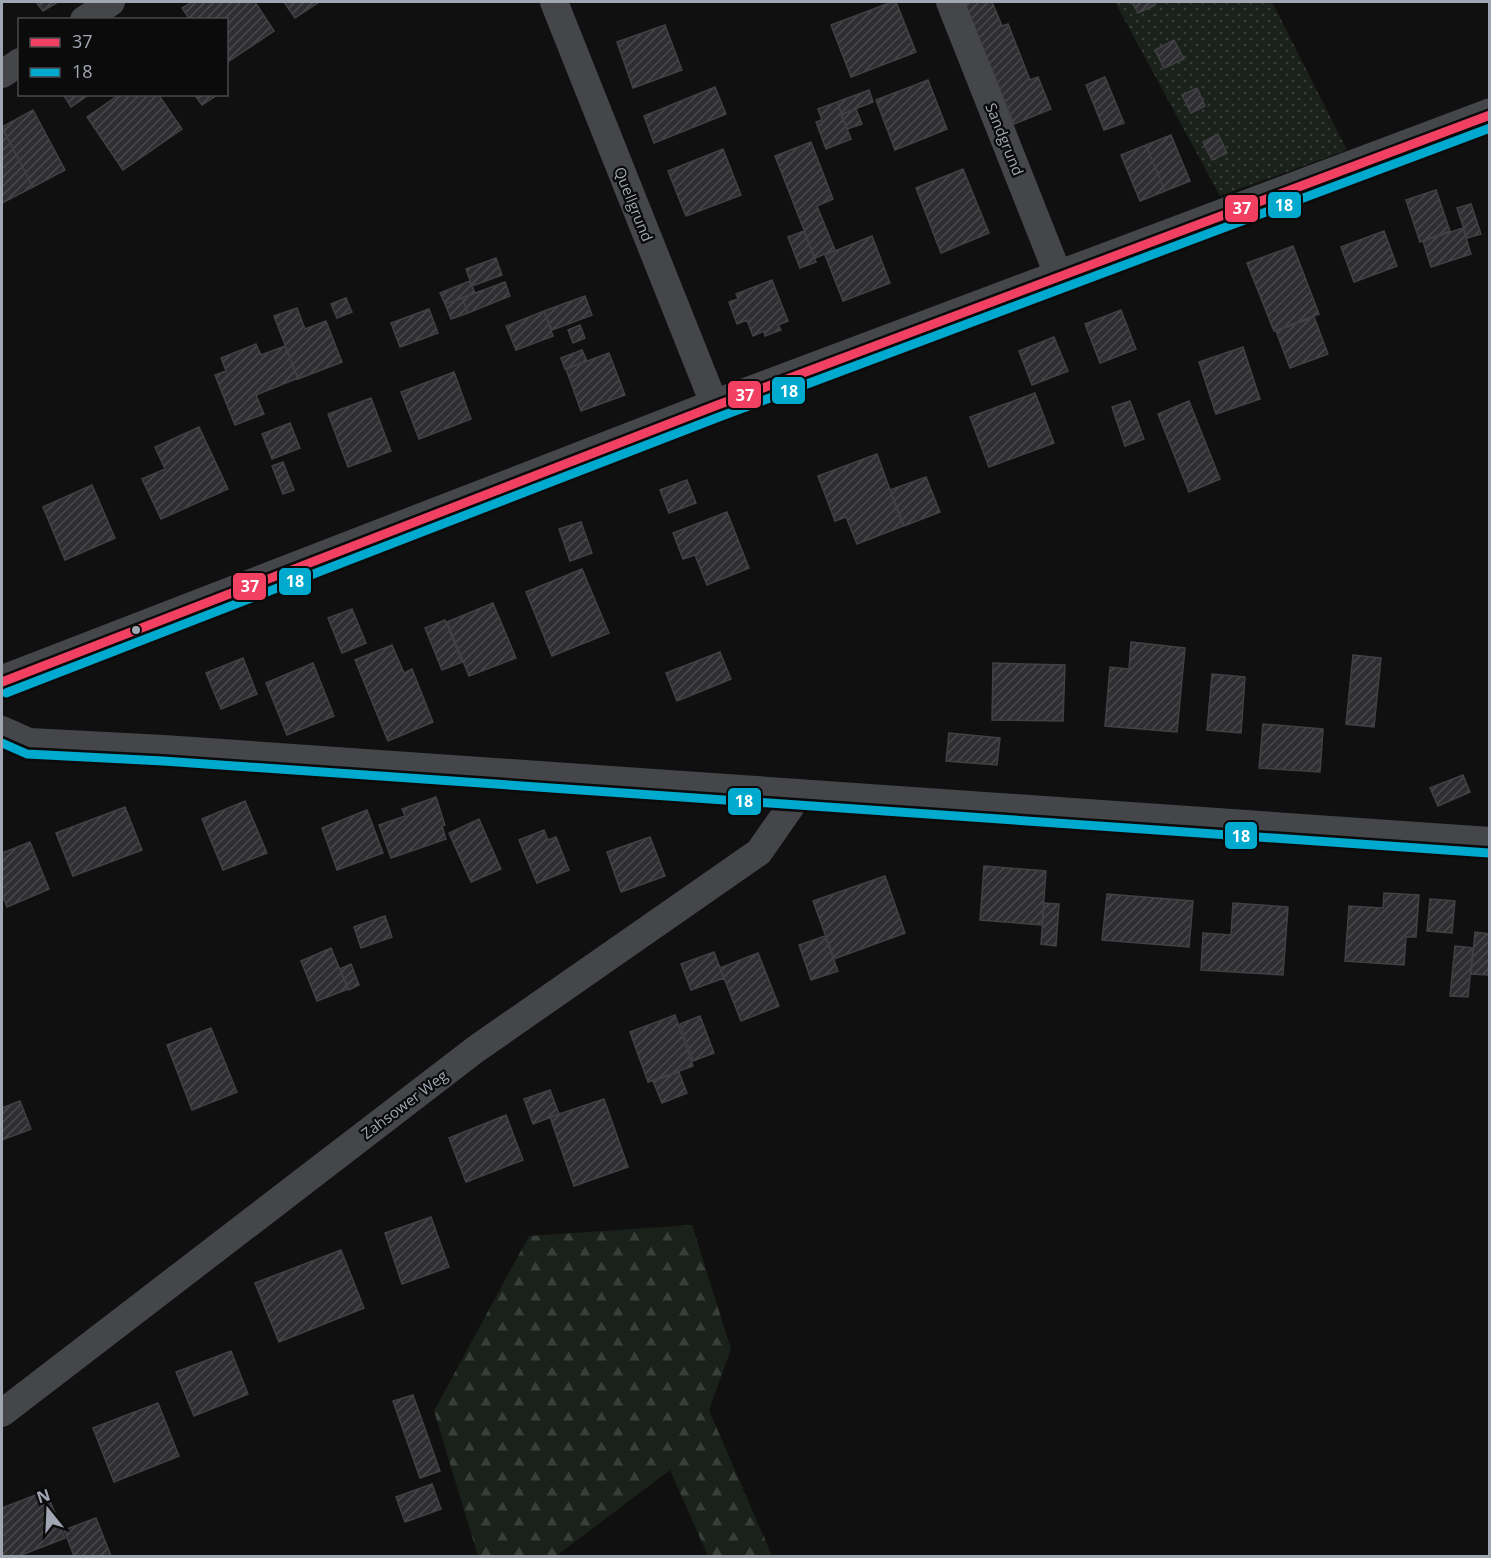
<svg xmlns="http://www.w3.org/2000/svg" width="1491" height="1558" font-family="'Open Sans',sans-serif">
  <defs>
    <pattern id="forest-firs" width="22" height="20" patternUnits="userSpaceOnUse" patternTransform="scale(1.5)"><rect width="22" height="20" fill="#1a211b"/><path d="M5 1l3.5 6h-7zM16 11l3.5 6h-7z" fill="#383e3a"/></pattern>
    <pattern id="garden-dots" width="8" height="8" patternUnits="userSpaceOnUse" patternTransform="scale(1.5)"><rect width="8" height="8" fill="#1a211b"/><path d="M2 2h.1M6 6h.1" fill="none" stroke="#383e3a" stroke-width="1.8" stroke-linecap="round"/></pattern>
    <pattern id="building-hatch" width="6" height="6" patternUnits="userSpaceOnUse" patternTransform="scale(1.5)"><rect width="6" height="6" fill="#2f2f31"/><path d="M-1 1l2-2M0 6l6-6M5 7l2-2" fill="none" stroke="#4a4a4c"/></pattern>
  </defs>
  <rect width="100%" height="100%" fill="#101011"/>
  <path fill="url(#forest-firs)" d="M692 1225 731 1349 709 1410 772 1556H708L670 1470 556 1556H478L434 1411 529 1236Z"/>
  <path fill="url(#garden-dots)" d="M1115 2H1272L1347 150 1220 196Z"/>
  <path fill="url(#building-hatch)" stroke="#404144" stroke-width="1.5" d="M36 2H58L43 11Z
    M192 2H255L274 31 226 63V20H190L182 8Z
    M284 2H319L295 18Z
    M892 2H896L916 52 851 77 831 25Z
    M971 2H992L1002 26 1008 24 1030 80 1038 77 1051 109 1014 124 965 4Z
    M1132 2H1154L1155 5 1138 13Z
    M665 25 682 70 633 88 617 42Z
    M1174 40 1184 59 1164 68 1155 50Z
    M1105 77 1124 123 1104 130 1086 85Z
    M928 80 947 129 895 150 876 100Z
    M715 87 726 114 654 143 644 116Z
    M1197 88 1205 106 1191 113 1182 95Z
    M869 90 873 102 842 114 837 102Z
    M63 94H90L71 107Z
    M120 94H158L182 129 123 170 87 117Z
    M194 94H217V95L202 105Z
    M837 102 851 139 826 149 816 122 822 120 818 109Z
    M856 109 862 124 847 129 841 115Z
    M33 110 65 170 33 187 2 127Z
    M2 128 33 187 2 203Z
    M1218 134 1227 153 1212 160 1203 142Z
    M1171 135 1190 181 1165 191 1146 145Z
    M811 142 833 199 817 206 835 250 815 258 775 156Z
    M1146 145 1165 191 1140 201 1121 155Z
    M723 149 741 195 686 216 668 171Z
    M963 169 989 233 941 253 916 188Z
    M1436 190 1450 231 1420 242 1406 200Z
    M1471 204 1481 234 1467 238 1457 208Z
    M1463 228 1471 254 1431 267 1423 241Z
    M804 231 816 262 800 268 788 237Z
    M1384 231 1397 266 1354 282 1341 247Z
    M872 236 890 283 843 301 825 255Z
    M1293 246 1319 314 1274 331 1247 263Z
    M496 258 502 275 472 286 466 269Z
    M772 280 788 321 778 325 781 330 765 336 764 331 753 336 747 320 737 324 729 302 738 299 736 294Z
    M470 281 475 293 445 304 440 293Z
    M505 282 510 296 468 313 462 298Z
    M585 296 592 315 552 330 544 311Z
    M346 298 352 312 337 318 331 304Z
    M462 298 468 313 451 319 445 304Z
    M297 308 305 329 326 321 342 362 298 379 274 316Z
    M429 309 438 333 400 347 391 323Z
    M1121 310 1136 349 1100 363 1085 324Z
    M544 311 553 336 516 350 506 326Z
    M1314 317 1328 354 1290 368 1276 331Z
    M580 325 585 338 573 343 568 330Z
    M1054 337 1068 371 1032 385 1019 351Z
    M256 344 261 355 285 346 298 378 256 395 264 414 235 425 215 375 226 371 221 358Z
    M1243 347 1260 399 1216 414 1199 362Z
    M582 350 587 361 565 369 561 358Z
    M609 353 625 395 581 411 566 369Z
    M454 372 471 419 419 439 401 392Z
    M1035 393 1054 443 989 467 970 417Z
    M371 398 391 451 348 467 328 414Z
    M1130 401 1144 439 1125 446 1112 407Z
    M1189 401 1220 479 1189 492 1158 414Z
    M290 423 300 448 272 459 262 434Z
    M199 427 228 489 161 519 142 479 165 469 155 447Z
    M877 454 903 526 857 544 846 517 835 521 818 476Z
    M283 462 294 490 283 494 272 466Z
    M926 477 940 512 904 526 890 490Z
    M687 480 696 503 669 513 660 490Z
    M92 485 115 538 65 560 43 507Z
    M727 512 749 568 707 585 695 555 683 559 673 533Z
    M581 522 592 553 570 561 559 529Z
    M582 569 609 633 552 656 526 592Z
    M493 603 516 658 469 676 447 622Z
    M352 609 366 643 342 653 328 618Z
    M445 620 462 662 442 670 425 628Z
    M1131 642 1185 648 1177 732 1105 726 1110 667 1129 669Z
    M392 645 404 673 412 669 433 722 388 741 355 660Z
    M720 652 731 679 677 701 666 673Z
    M1353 655 1381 658 1374 727 1346 724Z
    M243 658 257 694 221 709 206 673Z
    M313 663 334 716 287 735 266 683Z
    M993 663 1065 665 1063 721 992 720Z
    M1212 674 1245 677 1241 733 1207 730Z
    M1263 724 1323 729 1320 772 1259 768Z
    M949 733 1000 738 997 765 946 761Z
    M1463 775 1470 792 1438 806 1430 788Z
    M436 797 445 825 442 826 446 839 391 858 379 825 405 816 402 809Z
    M245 801 267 853 223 870 202 819Z
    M125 807 142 850 73 876 56 833Z
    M367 810 383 853 337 870 322 828Z
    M479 819 501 869 471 882 449 833Z
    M544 830 548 840 556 837 569 870 537 883 519 840Z
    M650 837 665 876 621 892 607 852Z
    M30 842 49 889 7 907 2 894V853Z
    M984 866 1046 871 1042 925 980 920Z
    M885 876 905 933 834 959 813 901Z
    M1384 893 1419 895 1416 937H1406L1404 965 1345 961 1349 906 1383 908Z
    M1107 894 1193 901 1189 947 1102 940Z
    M1430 899 1455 901 1452 933 1427 931Z
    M1044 903 1059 904 1056 946 1041 944Z
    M1233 903 1288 907 1283 975 1201 970 1203 933 1231 935Z
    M385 916 392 937 361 948 354 927Z
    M1475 932 1490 934 1488 975 1471 974Z
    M825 936 838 971 811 980 799 945Z
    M1455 946 1473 948 1468 997 1450 996Z
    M331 948 348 989 317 1001 301 961Z
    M714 952 724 978 691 990 681 964Z
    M758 953 779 1006 741 1021 720 968Z
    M351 964 359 985 349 990 340 969Z
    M675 1015 693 1066 648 1082 630 1032Z
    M700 1016 714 1053 693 1061 680 1024Z
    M211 1028 237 1092 192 1110 167 1045Z
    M679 1072 687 1093 662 1103 653 1081Z
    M550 1090 559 1114 533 1124 524 1099Z
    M604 1099 628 1167 574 1186 550 1117Z
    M20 1101 31 1129 2 1140V1108Z
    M506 1115 523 1160 466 1182 449 1138Z
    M431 1217 449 1267 402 1284 385 1233Z
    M341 1250 364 1308 279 1342 255 1283Z
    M231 1351 248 1394 194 1416 176 1372Z
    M413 1395 440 1471 420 1478 393 1401Z
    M158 1403 179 1456 114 1482 93 1428Z
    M432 1484 441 1509 405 1522 396 1497Z
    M46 1491 65 1538 19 1556H2V1508Z
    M96 1518 111 1556H74L64 1530Z"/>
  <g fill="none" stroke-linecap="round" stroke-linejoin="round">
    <path stroke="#454649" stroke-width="28" d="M554 2 715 406
      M950 2 1059 277
      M84 20 111 2
      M2 74 20 62
      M2 730 29 742 164 749 1490 841
      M2 1413 476 1049 759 852 800 793"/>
    <path stroke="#454649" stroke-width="33" d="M2 682 715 406 1490 115"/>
    <defs>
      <path id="bus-1" d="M2 682 715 406 1490 115"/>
      <path id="bus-2" d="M6 693 719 417 1490 128
        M2 743 27 754 163 761 1489 853"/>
    </defs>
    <use href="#bus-1" stroke="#0b0b0c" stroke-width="14"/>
    <use href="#bus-2" stroke="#0b0b0c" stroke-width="14"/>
    <use href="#bus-1" stroke="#f24062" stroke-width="9"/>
    <use href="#bus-2" stroke="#00a9ce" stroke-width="9"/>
  </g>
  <circle fill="#a1a7b2" stroke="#0b0b0c" stroke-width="2" cx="136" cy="630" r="5"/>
  <g text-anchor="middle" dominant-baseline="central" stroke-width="4.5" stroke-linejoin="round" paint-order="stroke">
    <g font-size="15" fill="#a1a7b2" stroke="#0b0b0c">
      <text transform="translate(1005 139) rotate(68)">Sandgrund</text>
      <text transform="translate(634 204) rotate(68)">Quellgrund</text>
      <text transform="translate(404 1104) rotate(-37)">Zahsower Weg</text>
    </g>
  </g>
  <g stroke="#0b0b0c" stroke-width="2">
    <rect x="1267" y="191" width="35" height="28" rx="6" fill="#00a9ce"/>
    <rect x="1224" y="194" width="35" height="29" rx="6" fill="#f24062"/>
    <rect x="771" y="376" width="35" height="29" rx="6" fill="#00a9ce"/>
    <rect x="727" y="380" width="35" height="29" rx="6" fill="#f24062"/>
    <rect x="278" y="567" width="34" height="29" rx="6" fill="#00a9ce"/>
    <rect x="232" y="572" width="35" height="29" rx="6" fill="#f24062"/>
    <rect x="727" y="787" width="35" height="29" rx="6" fill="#00a9ce"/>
    <rect x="1224" y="821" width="34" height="29" rx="6" fill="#00a9ce"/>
  </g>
  <g font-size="16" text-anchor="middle" font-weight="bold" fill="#fff">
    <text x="1284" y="211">18</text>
    <text x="1242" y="214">37</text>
    <text x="789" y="397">18</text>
    <text x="745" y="401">37</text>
    <text x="295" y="587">18</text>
    <text x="250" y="592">37</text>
    <text x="744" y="807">18</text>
    <text x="1241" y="842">18</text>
  </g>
  <rect width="1491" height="1558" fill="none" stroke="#a1a7b2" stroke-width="6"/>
  <rect x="18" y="18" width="210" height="78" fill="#0b0b0c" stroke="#47494e" stroke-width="1.5"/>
  <rect x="30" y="38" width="30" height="9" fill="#f24062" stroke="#47494e" stroke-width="1.5"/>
  <text x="72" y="48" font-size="18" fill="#a1a7b2">37</text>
  <rect x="30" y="68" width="30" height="9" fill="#00a9ce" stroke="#47494e" stroke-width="1.5"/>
  <text x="72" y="78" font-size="18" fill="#a1a7b2">18</text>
  <g transform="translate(48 1510) rotate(342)" stroke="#0b0b0c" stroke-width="4.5" paint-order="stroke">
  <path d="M0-4.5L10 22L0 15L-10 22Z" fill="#a1a7b2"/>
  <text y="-9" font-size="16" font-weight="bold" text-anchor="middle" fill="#a1a7b2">N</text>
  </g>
</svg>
